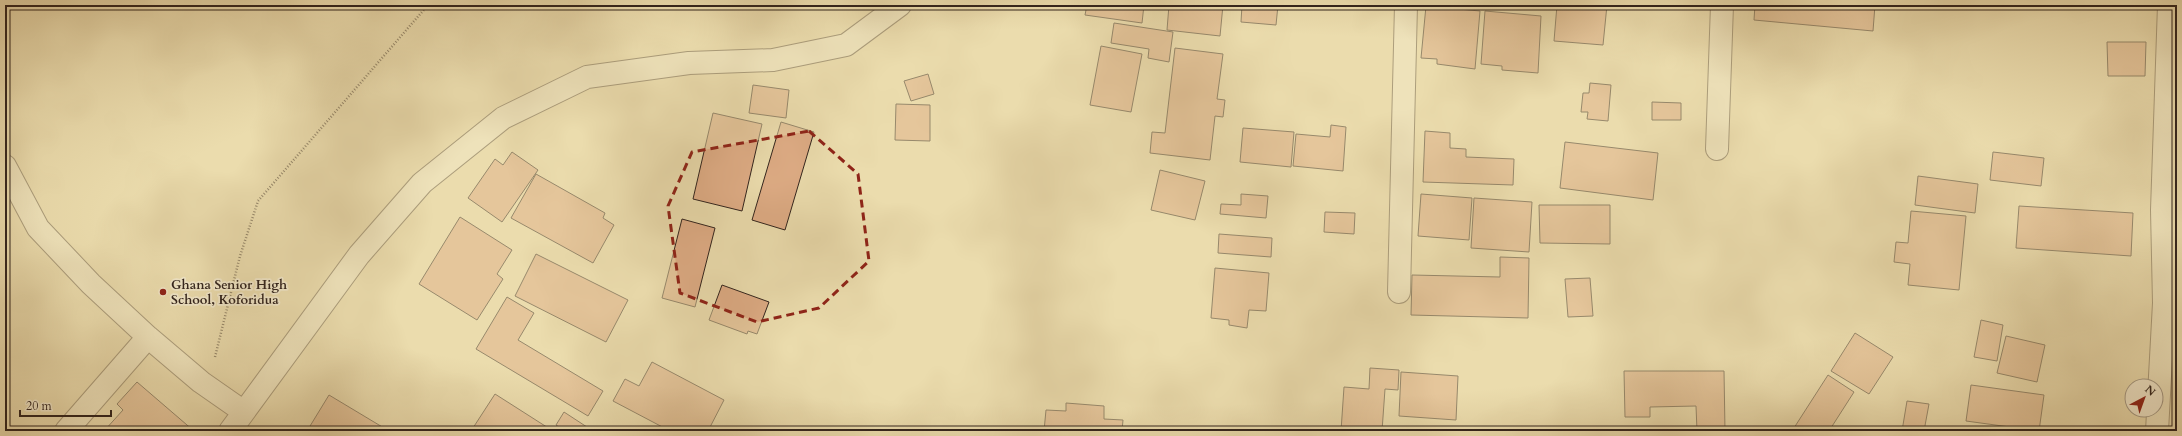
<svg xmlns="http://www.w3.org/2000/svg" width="2182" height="436" font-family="Cardo,serif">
  <rect width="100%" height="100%" fill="#ebdcad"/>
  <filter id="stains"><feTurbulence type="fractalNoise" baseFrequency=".005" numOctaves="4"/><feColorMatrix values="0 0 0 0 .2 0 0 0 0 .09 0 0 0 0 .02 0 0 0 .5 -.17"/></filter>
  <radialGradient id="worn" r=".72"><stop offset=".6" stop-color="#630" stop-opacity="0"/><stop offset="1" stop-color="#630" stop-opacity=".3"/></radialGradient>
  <path fill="#deac85" stroke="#32241d" d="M1087 5H1144L1142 23 1085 15Z
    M1169 5H1223L1220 36 1167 30Z
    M1242 5H1278L1276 25 1241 22Z
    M1557 5H1607L1603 45 1554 41Z
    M1755 5H1875L1873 31 1754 20Z
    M1426 6 1480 11 1475 69 1437 64V59L1421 58Z
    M1485 11 1541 16 1538 73 1502 70V66L1481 64Z
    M1114 23 1173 32 1169 62 1148 58 1149 49 1111 43Z
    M2107 42H2146L2145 76H2108Z
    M1101 46 1142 54 1131 112 1090 105Z
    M1175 48 1223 54 1217 99 1225 100 1223 117 1215 116 1210 160 1150 153 1152 132 1165 133Z
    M928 74 934 94 911 101 904 81Z
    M1590 83 1611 85 1608 121 1587 119 1588 112H1581L1583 93H1589Z
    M753 85 789 90 786 118 749 113Z
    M1652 102 1681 103V120H1652Z
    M896 104 930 105V141L895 140Z
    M713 113 762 124 742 211 693 199Z
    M781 122 814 132 785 230 752 220Z
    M1331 125 1346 127 1343 171 1293 166 1296 134 1330 137Z
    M1243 128 1294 132 1291 167 1240 162Z
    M1425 131 1450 133V148L1466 149V157L1514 159 1513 185 1423 182Z
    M1565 142 1658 153 1653 200 1560 188Z
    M512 152 538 170 502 222 468 198 495 159 503 165Z
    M1993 152 2044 158 2041 186 1990 180Z
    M1160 170 1205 181 1195 220 1151 210Z
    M536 174 605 213 603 218 614 225 593 263 511 218Z
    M1918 176 1978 184 1975 213 1915 205Z
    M1241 194 1268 196 1266 218 1220 214 1221 204 1241 205Z
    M1421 194 1472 198 1469 240 1418 236Z
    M1474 198 1532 202 1529 252 1471 248Z
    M1539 205H1610V244L1540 243Z
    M2019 206 2133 213 2131 256 2016 248Z
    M1911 211 1966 216 1959 290 1908 285 1910 264 1894 262 1896 242 1908 243Z
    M1325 212 1355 213 1354 234 1324 232Z
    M460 217 512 250 497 274 503 279 477 320 419 284Z
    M682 219 715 228 695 307 662 298Z
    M1219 234 1272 238 1271 257 1218 253Z
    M536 254 628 300 606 342 515 296Z
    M1500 257 1529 258 1528 318 1411 315 1412 275 1500 277Z
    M1215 268 1269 273 1266 311 1249 310 1247 328 1229 325V320L1211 318Z
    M1590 278 1593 316 1568 317 1565 279Z
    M722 285 769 302 757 334 748 331 747 334 709 320Z
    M507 297 534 313 518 340 603 391 588 416 476 349Z
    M1981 320 2003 325 1997 361 1974 357Z
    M1855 333 1893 357 1869 394 1831 371Z
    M2006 336 2045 345 2037 382 1997 373Z
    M652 362 724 400 708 431H670L613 401 625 379 639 386Z
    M1370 368 1399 370 1398 390 1385 389 1382 431H1341L1344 387 1369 389Z
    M1624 371H1724L1725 431H1697L1696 406 1650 407V417H1625Z
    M1401 372 1458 376 1456 420 1399 416Z
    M1828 375 1854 392 1829 431H1792Z
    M137 382 194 431H104L123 410 117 404Z
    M1971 385 2044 395 2039 431 1966 421Z
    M495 394 553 431H471Z
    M329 395 389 431H307Z
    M1907 401 1929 404 1924 431H1902Z
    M1066 403 1104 406V419L1123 420 1122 431H1044L1046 410 1066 411Z
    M564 412 590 429 589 431H565L556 425Z"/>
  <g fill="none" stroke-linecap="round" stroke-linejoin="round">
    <defs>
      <path id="minor" d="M1717 149 1722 5
        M5 166 38 228 91 284 148 337 201 382 244 412
        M1399 292 1406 5
        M66 431 148 337
        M230 431 359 255 422 183 503 118 587 77 689 63 773 60 846 45 900 5
        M2157 431 2164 303 2162 210 2169 5"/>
    </defs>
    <use href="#minor" stroke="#605241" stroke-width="24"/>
    <path stroke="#32241d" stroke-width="2.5" stroke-dasharray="1 2" stroke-linecap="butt" d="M215 357 240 256 258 201 428 5"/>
    <use href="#minor" stroke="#f2e8ca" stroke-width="22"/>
  </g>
  <path d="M0 0H2182V436H0ZM809 131 858 174 869 261 819 308 757 322 680 293 668 206 692 152Z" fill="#ebdcad" fill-opacity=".55" fill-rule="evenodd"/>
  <path fill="none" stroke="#8f2418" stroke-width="3" stroke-dasharray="8 5" stroke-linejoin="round" d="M809 131 858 174 869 261 819 308 757 322 680 293 668 206 692 152Z"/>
  <circle fill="#8f2418" stroke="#f2e8ca" stroke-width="1.5" cx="163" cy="292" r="4"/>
  <g text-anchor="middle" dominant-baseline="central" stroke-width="3.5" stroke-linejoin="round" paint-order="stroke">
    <g font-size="13" font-weight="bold" fill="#32241d" stroke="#f2e8ca" text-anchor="start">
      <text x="171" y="285">Ghana Senior High<tspan x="171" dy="15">School, Koforidua</tspan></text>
    </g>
  </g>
  <rect width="2182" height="436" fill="none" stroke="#ebdcad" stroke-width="20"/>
  <rect x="6" y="6" width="2170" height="424" fill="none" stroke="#32241d" stroke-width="2"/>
  <rect x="10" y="10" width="2162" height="416" fill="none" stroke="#32241d"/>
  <g transform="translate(2144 398) rotate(41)"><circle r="19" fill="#f2e8ca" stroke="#a59a85"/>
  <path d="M0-3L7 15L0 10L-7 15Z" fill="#8f2418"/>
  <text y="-6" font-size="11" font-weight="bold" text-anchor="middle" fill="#32241d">N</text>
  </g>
  <path d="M20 410v6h91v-6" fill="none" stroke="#32241d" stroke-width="2"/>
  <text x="26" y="410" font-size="12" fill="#32241d" stroke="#f2e8ca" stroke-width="3" paint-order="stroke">20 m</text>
  <rect width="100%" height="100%" filter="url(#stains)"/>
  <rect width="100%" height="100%" fill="url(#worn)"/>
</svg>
